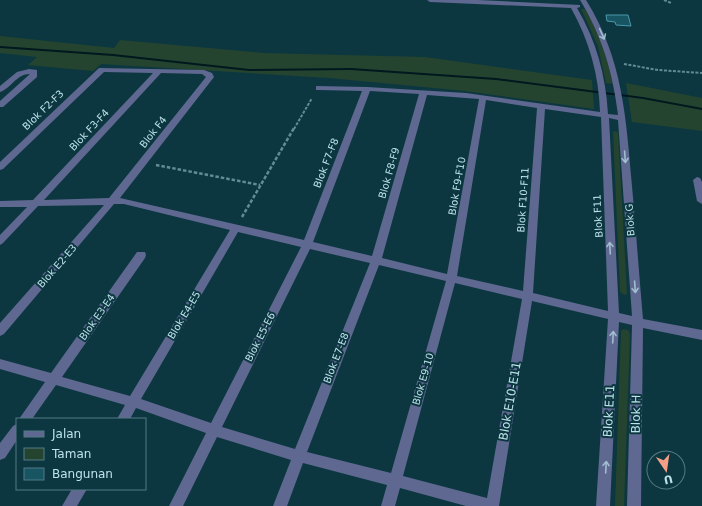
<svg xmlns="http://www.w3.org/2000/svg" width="702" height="506" font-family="'DejaVu Sans',sans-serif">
  <rect width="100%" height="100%" fill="#0c3740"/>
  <path fill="#244430" d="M581 9H585C599 33 607 58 613 84L606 83 598 46Z
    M0 36 114 48 120 40 264 53 425 57 592 80 594 109 465 91 329 78 101 64 93 71 28 65 37 57 0 53Z
    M626 83 702 98V131L632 122Z
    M613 131 618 132 627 293 626 295 621 293 620 291Z
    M623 329 628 330 630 334 624 506H615L621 331Z"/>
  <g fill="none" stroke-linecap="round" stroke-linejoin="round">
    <path fill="#01181e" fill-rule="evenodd" d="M0 46 113 54 249 69 351 68 496 78 643 97 702 108V110L643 99 496 80 351 70 249 71 113 56 0 48Z"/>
  </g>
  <path fill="#175562" stroke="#4b98aa" d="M606 15H628L631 26 616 25 615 22 607 21Z"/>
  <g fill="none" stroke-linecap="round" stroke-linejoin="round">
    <path stroke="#638b94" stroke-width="2" stroke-dasharray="3 1.5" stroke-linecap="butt" d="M664 0 671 3
      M624 64 658 70 702 73
      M294 129 312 98"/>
    <path stroke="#638b94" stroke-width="2.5" stroke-dasharray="3.5 2" stroke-linecap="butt" d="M156 165 260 185
      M242 217 294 128"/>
    <path fill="#5f6890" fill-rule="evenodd" d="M427 0H478L580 5V7L577 8C596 40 606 76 608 114L618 115C613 73 602 36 580 0H586C623 59 626 118 632 186 636 230 639 274 643 319L702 330V340L643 328 641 506H627L632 325 619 322 610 506H596L608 319 532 301 499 506H466L400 488 395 506H381L387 485 303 463 287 506H273L291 460 217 437 183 506H169L206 433 136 408 130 419H117L125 405 56 385 32 419H19L45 382 0 369V359L51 373 137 252H145L146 255 145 258 62 377 130 396 230 230 124 204H114L4 334 0 336V323L104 205 38 206 3 243 0 245V235L27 207H0V201L33 200 153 73 104 72 3 169 0 170V162L99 68 204 70 212 73 214 77 120 198 304 240 362 91 319 90H316V86L367 87 466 93 600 112C599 75 589 40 571 8L430 2ZM161 73 202 74 206 77 109 198 44 200ZM370 91 419 94 372 256 313 242ZM427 95 479 99 447 274 382 258ZM486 100 537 108 523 291 457 276ZM545 109 601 117 608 311 533 293ZM609 118 618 120 632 316 619 313ZM238 232 301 247 211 423 141 399ZM310 249 370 263 295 449 222 427ZM379 265 446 281 391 473 307 452ZM455 283 522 299 487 498 403 476Z
      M29 69 37 70V77L3 107H0V101L30 74C16 74 12 88 0 92V86L17 72Z
      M697 177 700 178 702 182V204L697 201 693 180Z
      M17 424V440L5 458 0 460V443L13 426Z
      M72 489H87L77 506H62Z"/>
  </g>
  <defs><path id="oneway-shaft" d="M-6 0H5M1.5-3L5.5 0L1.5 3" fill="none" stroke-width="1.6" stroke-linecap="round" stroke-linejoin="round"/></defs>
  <g stroke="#a1bdd0">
    <use href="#oneway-shaft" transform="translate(602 34) rotate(66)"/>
    <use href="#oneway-shaft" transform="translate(625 157) rotate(86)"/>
    <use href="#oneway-shaft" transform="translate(610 248) rotate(-93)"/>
    <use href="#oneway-shaft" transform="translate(635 287) rotate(86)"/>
    <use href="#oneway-shaft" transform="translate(613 337) rotate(-87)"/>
    <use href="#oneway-shaft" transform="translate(606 467) rotate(-87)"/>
  </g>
  <g text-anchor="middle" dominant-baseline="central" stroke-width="4" stroke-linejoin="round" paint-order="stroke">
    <g font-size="10" fill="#bde2eb" stroke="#0c3740">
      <text transform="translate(43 110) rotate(-44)">Blok F2-F3</text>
      <text transform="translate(89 130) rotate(-47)">Blok F3-F4</text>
      <text transform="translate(153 132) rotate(-52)">Blok F4</text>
      <text transform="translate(326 163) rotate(-69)">Blok F7-F8</text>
      <text transform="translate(389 173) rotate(-74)">Blok F8-F9</text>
      <text transform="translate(457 186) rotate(-80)">Blok F9-F10</text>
      <text transform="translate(523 200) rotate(-86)">Blok F10-F11</text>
      <text transform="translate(598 216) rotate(-93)">Blok F11</text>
      <text transform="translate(630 220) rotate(-94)">Blok G</text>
      <text transform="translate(57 266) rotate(-49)">Blok E2-E3</text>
      <text transform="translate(184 315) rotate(-59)">Blok E4-E5</text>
      <text transform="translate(97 317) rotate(-55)">Blok E3-E4</text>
      <text transform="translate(260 337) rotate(-63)">Blok E5-E6</text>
      <text transform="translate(336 358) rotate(-69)">Blok E7-E8</text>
      <text transform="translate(423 379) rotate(-74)">Blok E9-10</text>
    </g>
    <g font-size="12" fill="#bde2eb" stroke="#0c3740">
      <text transform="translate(510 401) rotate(-80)">Blok E10-E11</text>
      <text transform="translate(609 411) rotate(-87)">Blok E11</text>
      <text transform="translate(636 414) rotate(-89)">Blok H</text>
    </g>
  </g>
  <rect x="16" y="418" width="130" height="72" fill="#0c3740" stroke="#537b84"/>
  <rect x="24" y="431" width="20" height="6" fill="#5f6890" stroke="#537b84"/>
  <text x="52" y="438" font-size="12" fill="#bde2eb">Jalan</text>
  <rect x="24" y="448" width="20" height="12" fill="#244430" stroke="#537b84"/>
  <text x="52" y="458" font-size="12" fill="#bde2eb">Taman</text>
  <rect x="24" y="468" width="20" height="12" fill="#175562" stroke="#537b84"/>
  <text x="52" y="478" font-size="12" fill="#bde2eb">Bangunan</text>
  <g transform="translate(666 470) rotate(167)"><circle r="19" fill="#0c3740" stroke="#537b84"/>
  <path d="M0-3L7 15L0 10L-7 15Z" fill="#f49e88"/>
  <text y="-6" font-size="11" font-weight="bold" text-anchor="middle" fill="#bde2eb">U</text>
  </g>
</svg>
